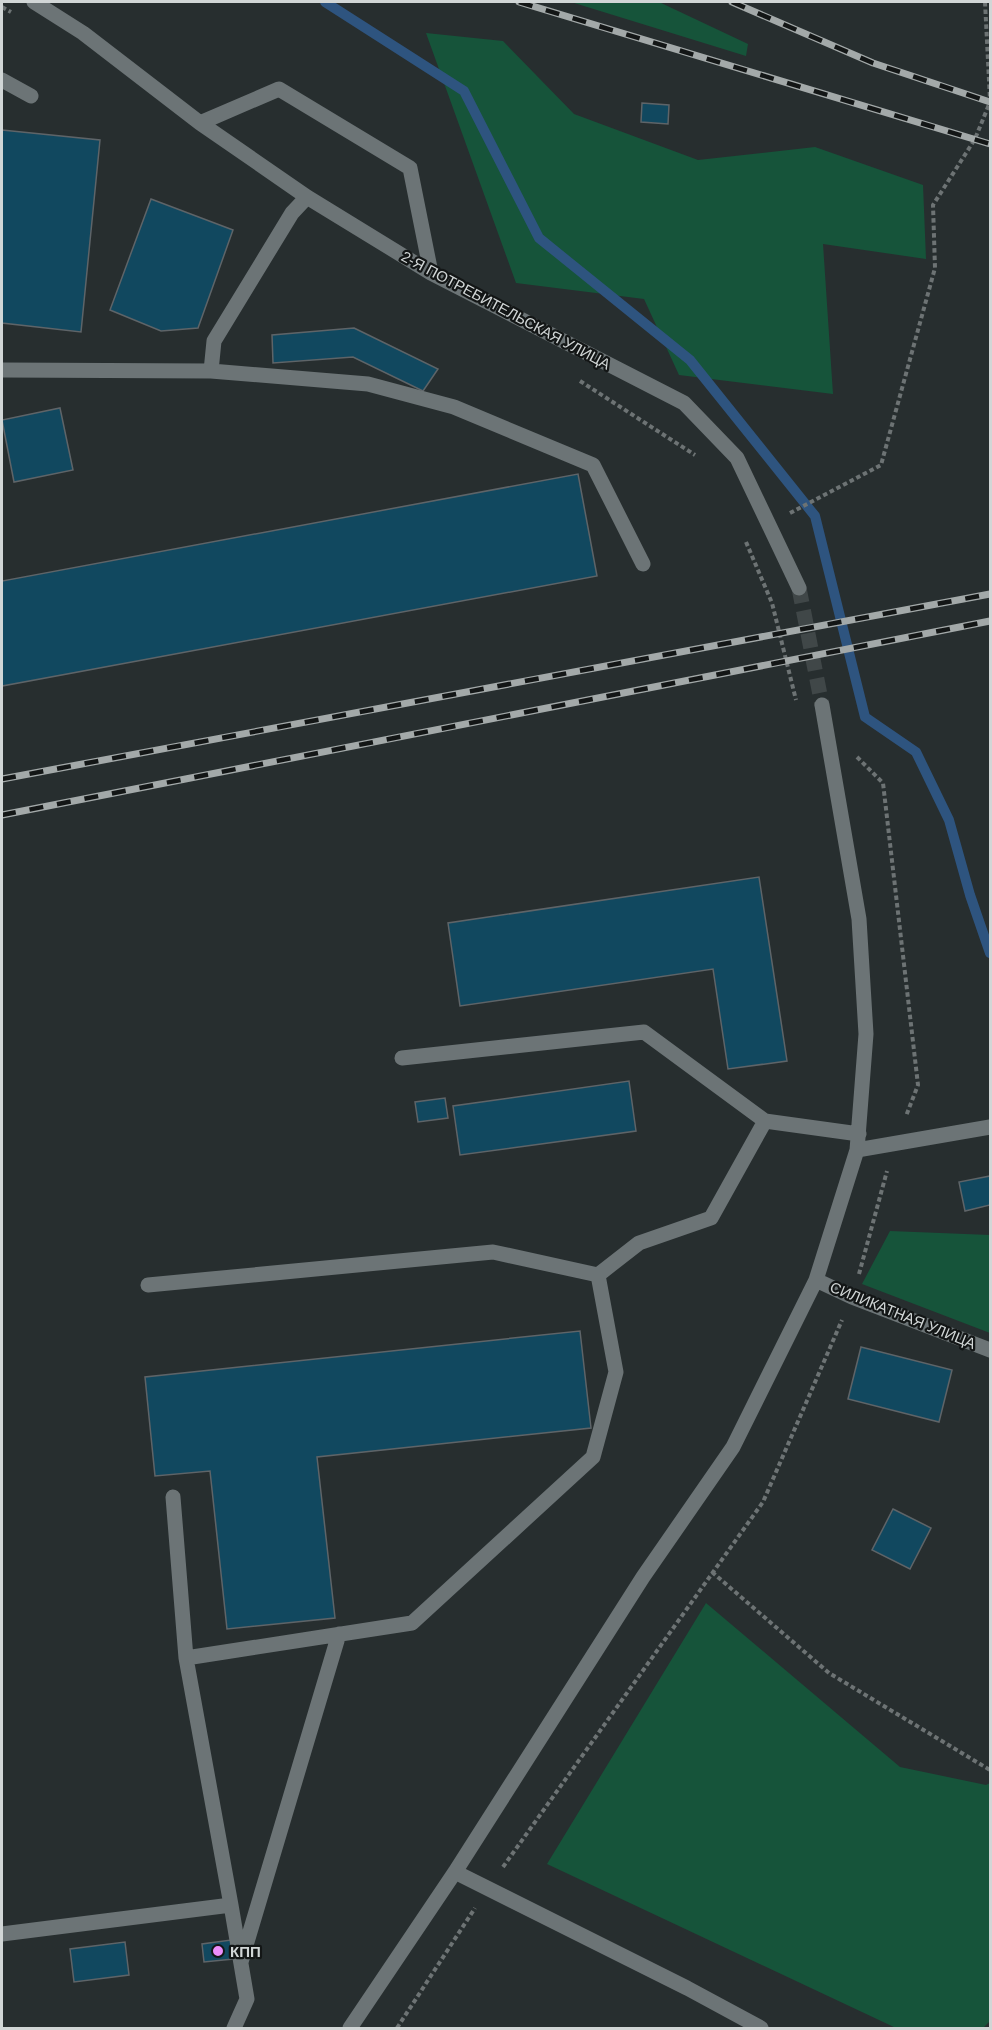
<svg xmlns="http://www.w3.org/2000/svg" width="992" height="2030" font-family="Helvetica,sans-serif">
  <rect width="100%" height="100%" fill="#272e2f"/>
  <path fill="#16543a" d="M571 2H659L748 44 746 56Z
    M426 33 503 41 574 114 698 160 815 147 923 185 926 259 823 244 833 394 679 375 644 299 516 283Z
    M890 1231 990 1235V1333L862 1284Z
    M706 1603 900 1767 986 1785 990 1783V2021L983 2028H896L547 1864Z"/>
  <g fill="none" stroke-linecap="round" stroke-linejoin="round">
    <path stroke="#2e547f" stroke-width="10" d="M325 2 464 91 539 238 690 360 815 516 865 717 916 752 949 820 970 895 990 953"/>
  </g>
  <path fill="#11485f" stroke="#5e6468" stroke-width="1.5" d="M642 103 669 105 668 124 641 122Z
    M2 130 100 140 81 332 2 323Z
    M151 199 233 230 198 328 161 331 110 310Z
    M354 328 438 369 423 391 353 357 273 363 272 335Z
    M60 408 73 470 14 482 2 420Z
    M578 474 597 576 2 686V581Z
    M759 877 787 1061 728 1069 713 969 460 1006 448 923Z
    M629 1081 636 1131 460 1155 453 1106Z
    M445 1098 448 1118 418 1122 415 1102Z
    M990 1176V1205L965 1211 959 1182Z
    M580 1331 591 1428 317 1457 335 1618 227 1629 210 1471 155 1476 145 1377Z
    M861 1347 952 1370 939 1422 848 1399Z
    M893 1509 931 1528 910 1569 872 1550Z
    M231 1940 233 1959 204 1962 202 1944Z
    M125 1942 129 1975 74 1982 70 1949Z"/>
  <g fill="none" stroke-linecap="round" stroke-linejoin="round">
    <path stroke="#404748" stroke-width="15" stroke-dasharray="15 8" stroke-linecap="butt" d="M799 588 822 705"/>
    <path stroke="#6d7374" stroke-width="4" stroke-dasharray="4.5 3" stroke-linecap="butt" d="M985 2 990 100
      M2 7 11 12
      M580 381 695 455
      M790 513 881 465 935 268 933 205 975 139 990 102
      M746 542 772 603 796 700
      M857 757 883 783 918 1085 906 1116
      M859 1274 887 1171
      M712 1572 829 1673 990 1770
      M503 1867 763 1502 842 1320
      M397 2028 475 1908"/>
    <path stroke="#6c7476" stroke-width="15" d="M34 2 83 33 200 123 307 197 431 273 684 403 737 458 799 588
      M2 80 31 96
      M200 123 279 89 410 168 431 273
      M2 370 211 371 368 384 454 407 593 465 643 564
      M211 371 214 341 292 213 307 197
      M765 1121 859 1134
      M857 1150 990 1127
      M816 1280 852 1297 990 1350
      M148 1285 493 1252 598 1275
      M173 1497 186 1658
      M455 1872 687 1988 761 2028
      M231 1905 247 1999 234 2028
      M2 1934 231 1905 186 1658 412 1623 593 1457 616 1372 598 1275 639 1243 711 1218 765 1121 644 1032 402 1058
      M241 1962 339 1634
      M350 2028 455 1872 643 1577 733 1447 816 1280 857 1150 866 1034 859 919 822 705"/>
    <defs>
      <path id="rail" d="M519 2 990 144
        M732 2 873 63 990 102
        M2 779 990 594
        M2 815 990 621"/>
    </defs>
    <use href="#rail" stroke="#a3a9a9" stroke-width="7"/>
    <use href="#rail" stroke="#131616" stroke-width="4.5" stroke-dasharray="14" stroke-linecap="butt"/>
  </g>
  <circle fill="#eb8dfb" stroke="#131616" stroke-width="2" cx="218" cy="1951" r="6"/>
  <g text-anchor="middle" dominant-baseline="central" stroke-width="4.5" stroke-linejoin="round" paint-order="stroke">
    <g font-size="15" fill="#d1d6d6" stroke="#131616">
      <text transform="translate(506 310) rotate(28)">2-Я ПОТРЕБИТЕЛЬСКАЯ УЛИЦА</text>
      <text transform="translate(903 1315) rotate(22)">СИЛИКАТНАЯ УЛИЦА</text>
    </g>
    <g font-size="15" font-weight="bold" fill="#d1d6d6" stroke="#131616" text-anchor="start">
      <text x="230" y="1951">КПП</text>
    </g>
  </g>
  <rect width="992" height="2030" fill="none" stroke="#d1d6d6" stroke-width="6"/>
</svg>
